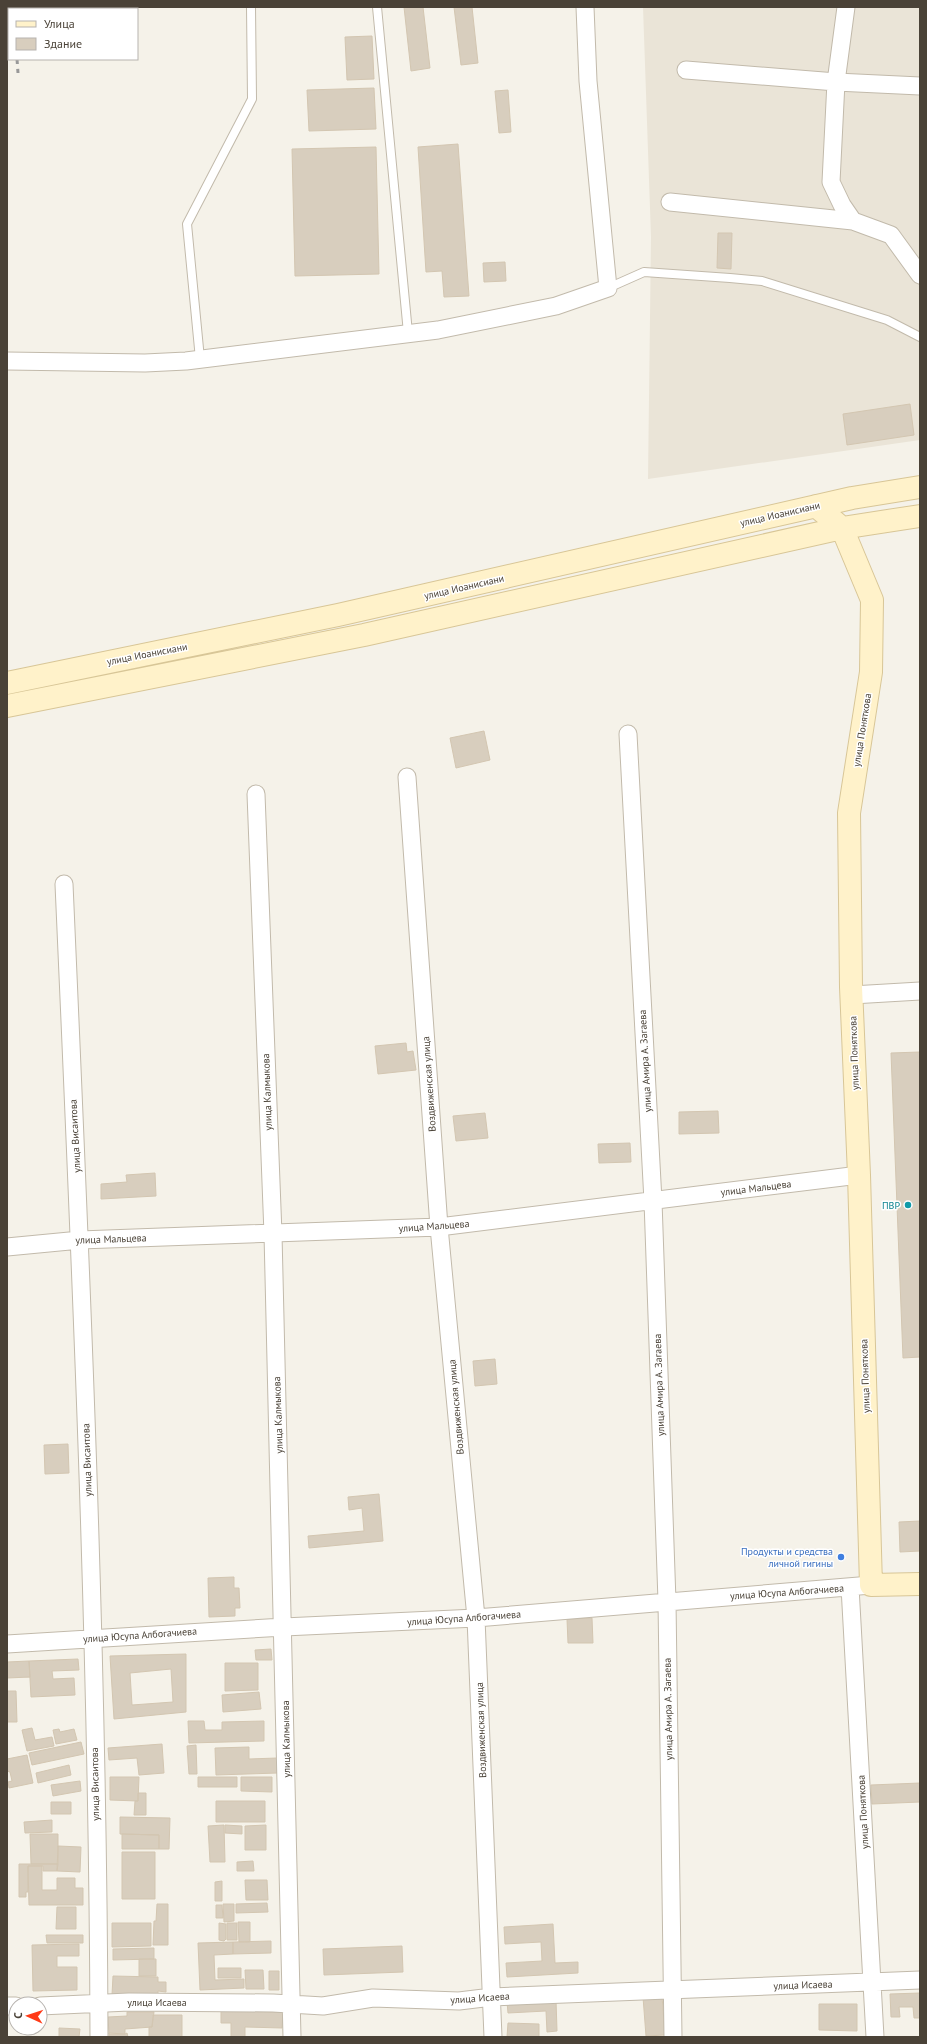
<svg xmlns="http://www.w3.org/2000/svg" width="927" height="2044" font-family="'PT Sans',sans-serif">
  <rect width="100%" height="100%" fill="#f5f2e9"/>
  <path fill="#eae4d7" d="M643 7H920V440L648 479 651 237Z"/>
  <path fill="#d8cebe" stroke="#d3c6b1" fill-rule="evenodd" d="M404 7H423L430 68 411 71Z
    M454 7H472L478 63 461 65Z
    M372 36 374 79 347 80 345 37Z
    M374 88 376 129 309 131 307 90Z
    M508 90 511 132 499 133 495 91Z
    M458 144 469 296 444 297 442 271 426 272 418 147Z
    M376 147 379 274 295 276 292 149Z
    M718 233H732L731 269 717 268Z
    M505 262 506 281 484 282 483 263Z
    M910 404 914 435 847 445 843 414Z
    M484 731 490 760 456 768 450 738Z
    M406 1043 407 1052 413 1051 416 1070 378 1074 375 1046Z
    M920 1052V1357L903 1358 891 1053Z
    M718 1111 719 1133 679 1134V1112Z
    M485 1113 488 1138 456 1141 453 1116Z
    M630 1143 631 1162 599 1163 598 1144Z
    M155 1173 156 1196 101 1199V1184L127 1182 126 1175Z
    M495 1359 497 1384 475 1386 473 1361Z
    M68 1444 69 1473 45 1474 44 1445Z
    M379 1494 383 1541 309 1548 308 1536 364 1531 362 1508 349 1510 348 1497Z
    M920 1521V1551L900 1552 899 1522Z
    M234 1577V1588H239L240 1608H235V1616L209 1617 208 1578Z
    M592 1618 593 1643H568L567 1619Z
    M271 1649 272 1660H256L255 1650Z
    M186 1654V1712L114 1719 110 1656ZM171 1669 173 1702 132 1705 130 1673Z
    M78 1659 79 1670 52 1671 53 1679 74 1678 75 1695 31 1697 29 1661Z
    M29 1661 30 1677 7 1678V1662Z
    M225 1663H258V1690L225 1691Z
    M7 1691H16L17 1722H7Z
    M259 1692 261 1709 223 1712 222 1695Z
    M188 1721H204L205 1730H222V1722L264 1721V1741L189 1743Z
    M32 1728 35 1740 52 1737 54 1746 27 1751 22 1730Z
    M59 1729 60 1732 74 1729 77 1740 56 1744 53 1730Z
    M81 1742 84 1754 32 1765 29 1753Z
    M162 1744 164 1773 139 1775 137 1758 109 1760 108 1748Z
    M196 1745 197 1774H189L187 1746Z
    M249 1747V1759L277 1758 278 1773 216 1775 215 1748Z
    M27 1755 33 1783 9 1788 8 1782 12 1781 10 1772 7 1771V1759Z
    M69 1765 71 1775 38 1783 36 1773Z
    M110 1777H139L138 1801 110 1800Z
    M198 1777H237V1787H198Z
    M241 1777H272V1792L241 1791Z
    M80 1781 81 1791 53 1796 51 1785Z
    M920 1783V1802L872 1804 871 1785Z
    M138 1793H146V1815H134L135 1801H138Z
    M216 1801H265V1822H216Z
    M51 1802H71V1814H51Z
    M120 1817 170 1818 169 1849H159V1835L120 1834Z
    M52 1820V1832L25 1833 24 1822Z
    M224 1825 225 1862H210L208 1826Z
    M225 1825 242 1826V1834L225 1833Z
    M266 1825V1850H245V1826Z
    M30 1834H58V1864H31Z
    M122 1834 159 1835V1849H122Z
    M58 1846 81 1847 80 1872 57 1871Z
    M122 1852H155V1899H122Z
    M253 1861 254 1871H237V1862Z
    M19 1864H58L57 1871H43V1866H28V1892H26V1897H19Z
    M28 1866H42V1890H57V1878H75V1888H83V1905H29Z
    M245 1880H267L268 1900H246Z
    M222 1881V1901H215V1882Z
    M267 1903 268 1912 236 1913V1904Z
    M157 1904H168V1945H153L154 1921H156Z
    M223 1904H234V1921L224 1922Z
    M216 1905H222L223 1918H216Z
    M57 1907H76V1929H56Z
    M238 1922H250V1942H239Z
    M112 1923H151V1946L112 1947Z
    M219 1923 226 1924V1939L224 1941 219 1940Z
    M227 1923H237V1940H227Z
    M553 1924 555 1963 578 1962V1973L507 1977 506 1963 542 1961 541 1942 505 1944 504 1927Z
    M46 1935H83V1943H47Z
    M271 1941V1953L233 1954V1942Z
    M233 1942V1954L214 1955 215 1980 244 1979V1988L200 1990 198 1943Z
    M79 1944V1956H57V1967H77V1990L33 1991 32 1945Z
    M402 1946 403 1972 324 1975 323 1949Z
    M154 1948V1959L113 1960V1949Z
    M139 1959H156V1976H139Z
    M218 1968H241V1978H218Z
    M245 1970H263L264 1989H246Z
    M269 1971H279V1990H269Z
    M113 1976 158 1977V1982H166V1992L158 1991V1996L112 1995Z
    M920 1993V2018H914L913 2007H899L900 2017H891L890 1994Z
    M662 1996 665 2035 646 2036 643 1997Z
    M556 2000 557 2031 547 2032 546 2011 508 2013 507 2002Z
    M819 2004H857V2031L819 2030Z
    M221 2011 283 2012 282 2028 245 2027V2037H231V2023H221Z
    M127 2012H154L152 2027 125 2029V2034H109L108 2017 127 2016Z
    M153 2015H182V2037H149V2027H152Z
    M508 2023 539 2024V2037H507Z
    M59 2028 80 2029 79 2037H59Z
    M109 2033 125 2034 127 2033 128 2037H109Z"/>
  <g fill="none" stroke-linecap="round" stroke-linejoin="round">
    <defs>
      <path id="lane" d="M377 7 408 333
        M608 288 644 272 730 278 762 281 887 320 920 337
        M200 359 187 224 252 99 251 7"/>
      <path id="street" d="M846 7 836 82 831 182 842 205 853 221 891 235 920 275
        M686 70 836 82 920 86
        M670 202 853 221
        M7 361 145 363 186 361 438 330 556 306 608 288 588 81 585 7
        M628 734 653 1201 667 1601 673 2037
        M407 777 439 1227 476 1618 493 2037
        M256 794 273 1234 292 2037
        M64 884C81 1268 98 1652 99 2037
        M852 995 920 991
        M7 1247 80 1240 439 1227 859 1175
        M850 1587 875 2037
        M7 1644 284 1627 476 1618 871 1585
        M7 2006H16
        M40 2006 129 2002 273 2003 323 2006 373 1998 459 2001 492 1997 920 1980"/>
      <path id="secondary" d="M816 506 842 528 872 600 871 672 849 813 851 987 859 1175 871 1585 920 1584
        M7 683 338 615 852 498 920 487
        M7 706 364 635 842 528 920 516"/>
    </defs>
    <use href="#lane" stroke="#c2baab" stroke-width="10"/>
    <use href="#street" stroke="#c2baab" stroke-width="19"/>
    <use href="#secondary" stroke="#d8c697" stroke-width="24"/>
    <use href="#lane" stroke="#fff" stroke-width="8"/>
    <use href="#street" stroke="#fff" stroke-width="17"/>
    <use href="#secondary" stroke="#fff2ca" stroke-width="22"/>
    <path stroke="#989898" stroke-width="3" stroke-dasharray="5 5" stroke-linecap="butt" d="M16 7V9
      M17 59 18 73"/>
  </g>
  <circle fill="#0f9aa8" stroke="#fff" stroke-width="1.5" cx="908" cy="1205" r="4"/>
  <circle fill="#3f7fe0" stroke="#fff" stroke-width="1.5" cx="841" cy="1557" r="4"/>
  <g text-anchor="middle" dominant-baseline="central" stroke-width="3" stroke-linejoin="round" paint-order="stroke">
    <g font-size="10" fill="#4a4237" stroke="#fff">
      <text transform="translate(780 514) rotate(-13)">улица Иоанисиани</text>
      <text transform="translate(464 587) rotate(-13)">улица Иоанисиани</text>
      <text transform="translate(147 654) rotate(-11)">улица Иоанисиани</text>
      <text transform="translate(862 730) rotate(-81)">улица Поняткова</text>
      <text transform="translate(854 1053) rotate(-92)">улица Поняткова</text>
      <text transform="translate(645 1061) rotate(-93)">улица Амира А. Загаева</text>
      <text transform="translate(429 1084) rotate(-94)">Воздвиженская улица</text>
      <text transform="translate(267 1092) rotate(-92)">улица Калмыкова</text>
      <text transform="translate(75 1136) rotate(-93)">улица Висаитова</text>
      <text transform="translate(756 1188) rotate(-7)">улица Мальцева</text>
      <text transform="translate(434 1226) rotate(-4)">улица Мальцева</text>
      <text transform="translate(111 1239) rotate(-2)">улица Мальцева</text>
      <text transform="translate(865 1376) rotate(-92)">улица Поняткова</text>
      <text transform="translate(659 1385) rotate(-92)">улица Амира А. Загаева</text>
      <text transform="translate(456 1407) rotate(-95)">Воздвиженская улица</text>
      <text transform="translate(278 1415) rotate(-92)">улица Калмыкова</text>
      <text transform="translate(87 1460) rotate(-92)">улица Висаитова</text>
      <text transform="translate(787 1592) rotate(-4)">улица Юсупа Албогачиева</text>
      <text transform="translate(464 1618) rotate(-4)">улица Юсупа Албогачиева</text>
      <text transform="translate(140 1635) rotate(-4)">улица Юсупа Албогачиева</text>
      <text transform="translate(668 1709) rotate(-91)">улица Амира А. Загаева</text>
      <text transform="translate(481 1730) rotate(-92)">Воздвиженская улица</text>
      <text transform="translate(286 1739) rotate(-91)">улица Калмыкова</text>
      <text transform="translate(95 1784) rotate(-91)">улица Висаитова</text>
      <text transform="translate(863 1812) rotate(-93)">улица Поняткова</text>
      <text transform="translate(803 1985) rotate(-2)">улица Исаева</text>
      <text transform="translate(480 1998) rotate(-4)">улица Исаева</text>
      <text x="157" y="2002">улица Исаева</text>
    </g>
    <g font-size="10" fill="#0d838f" stroke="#fff" text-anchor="end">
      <text x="900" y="1205">ПВР</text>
    </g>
    <g font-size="10" fill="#366cbe" stroke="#fff" text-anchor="end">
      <text x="833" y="1551">Продукты и средства<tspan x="833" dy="12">личной гигины</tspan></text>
    </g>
  </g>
  <rect width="927" height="2044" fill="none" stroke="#4a4237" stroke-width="16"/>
  <rect x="8" y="8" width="130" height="52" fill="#ffffff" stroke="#b7b3af"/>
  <rect x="16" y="21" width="20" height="6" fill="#fff2ca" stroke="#b7b3af"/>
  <text x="44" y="28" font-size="12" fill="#4a4237">Улица</text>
  <rect x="16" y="38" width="20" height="12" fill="#d8cebe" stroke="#b7b3af"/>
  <text x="44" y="48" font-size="12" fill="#4a4237">Здание</text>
  <g transform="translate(28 2016) rotate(273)"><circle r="19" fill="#ffffff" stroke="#b7b3af"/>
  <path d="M0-3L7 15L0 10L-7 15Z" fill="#ff3a17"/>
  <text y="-6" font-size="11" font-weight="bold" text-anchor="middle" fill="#4a4237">С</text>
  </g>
</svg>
